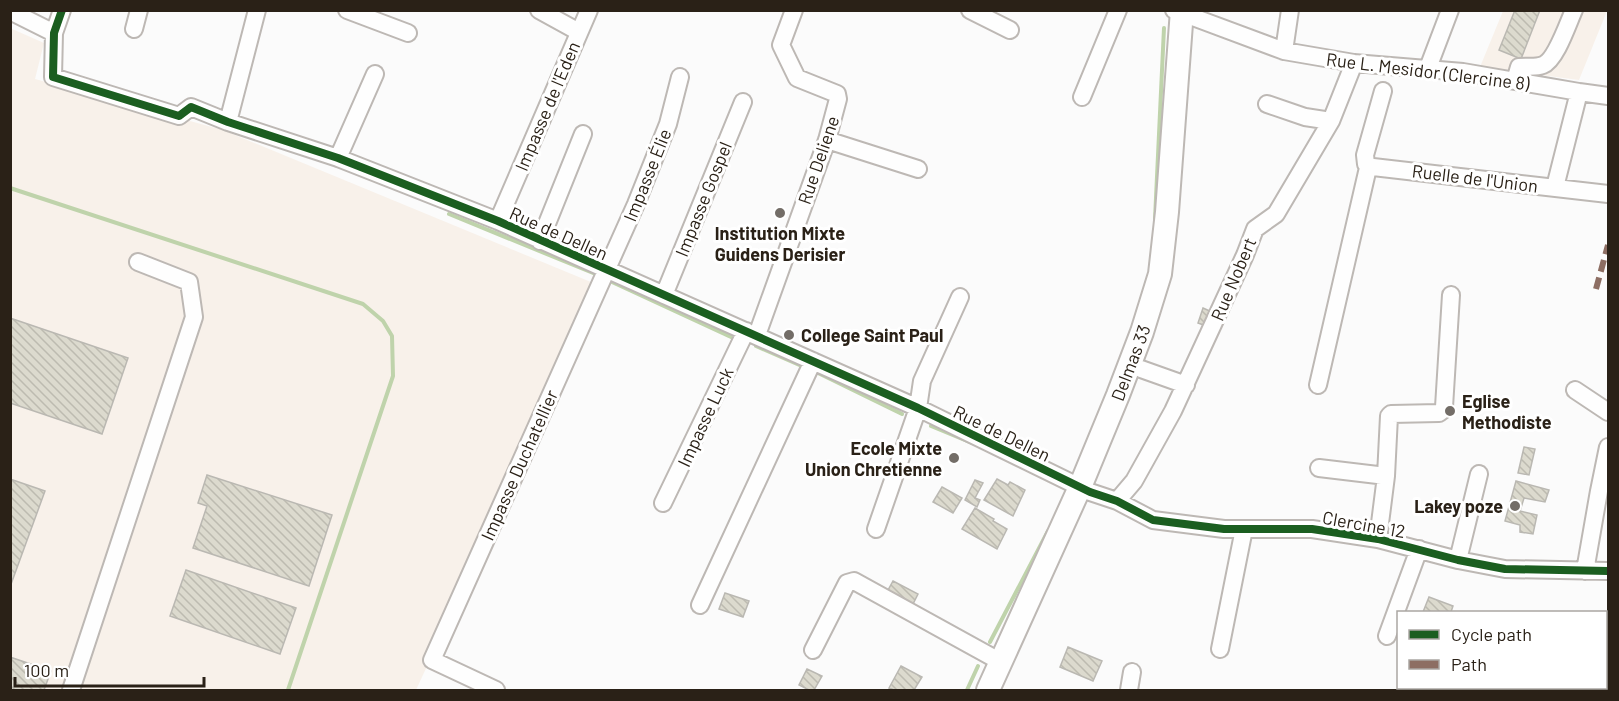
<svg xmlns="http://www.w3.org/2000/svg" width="1619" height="701" font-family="Barlow,sans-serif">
  <defs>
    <pattern id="building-back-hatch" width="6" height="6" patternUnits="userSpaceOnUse" patternTransform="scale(1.5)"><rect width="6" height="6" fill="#dcdace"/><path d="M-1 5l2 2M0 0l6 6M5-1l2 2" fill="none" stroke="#bdbbb0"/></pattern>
  </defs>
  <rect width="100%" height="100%" fill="#fbfbfb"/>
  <path fill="#f8f1ea" d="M1503 11H1607L1579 80 1480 67Z
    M10 28 44 43 35 79 223 130 603 287 416 690H11Z"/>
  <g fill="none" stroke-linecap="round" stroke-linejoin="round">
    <path stroke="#bfd3ab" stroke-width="4" d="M10 188 363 304 383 321 392 336 393 376 288 690
      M449 214 598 275
      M1155 219 1164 28
      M612 282 731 337
      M756 346 804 367
      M814 371 902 414
      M931 426 972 443
      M990 642 1048 531
      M967 690 978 666"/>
  </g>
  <path fill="url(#building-back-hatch)" stroke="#bab8b2" stroke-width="1.5" d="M1515 10H1540L1521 59 1499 50Z
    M1203 308 1214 313 1209 327 1198 323Z
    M10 318 128 358 102 434 10 403Z
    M1524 447 1535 449 1529 475 1518 473Z
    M207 475 332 515 309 586 193 548 207 506 198 503Z
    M10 479 45 491 10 587Z
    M997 479 1008 485 1010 482 1025 490 1013 516 984 500Z
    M975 480 983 483 975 498 980 500 977 507 965 500Z
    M1516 481 1549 490 1545 502 1524 498 1520 511 1537 515 1533 534 1520 532V525L1505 521Z
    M942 487 962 498 953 513 933 502Z
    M975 508 994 519 993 521 1007 529 997 549 962 529Z
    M186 570 296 608 280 654 170 616Z
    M893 581 918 594 912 606 887 592Z
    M725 593 749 601 743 617 719 609Z
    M1429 597 1453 606 1451 612H1423Z
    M1068 647 1102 661 1093 681 1060 667Z
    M10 657 51 671 44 690H10Z
    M901 666 922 677 914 690H894L889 688Z
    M807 669 822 676 814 690H809L799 685Z"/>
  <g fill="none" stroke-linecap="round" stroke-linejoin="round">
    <defs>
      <path id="minor" d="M62 10 54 33 53 77 179 116 191 107 228 122 338 158 498 221 918 408 1090 492 1117 501 1153 520 1224 529H1312L1378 539 1458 560 1505 569 1608 571
        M347 10 408 33
        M539 10 579 32
        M970 10 1010 30
        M1174 10 1284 51 1354 63 1463 72 1579 92 1608 96
        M10 11 54 33
        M134 29 139 10
        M1284 51 1290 10
        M1428 68 1450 10
        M1515 81 1519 67C1528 66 1535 68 1543 65 1556 60 1568 23 1574 10
        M1082 97 1118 10
        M1267 104 1305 117 1331 121
        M228 122 257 10
        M827 140 918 169
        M338 158 375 74
        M1369 168 1373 167 1608 194
        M1555 187 1579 92
        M498 221 589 10
        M540 241 583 134
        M664 295 743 102
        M757 335 827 140 838 99 837 94 797 78 781 45 794 10
        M1141 369 1186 385
        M1318 385 1367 172 1369 168 1366 164 1365 155 1383 91
        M1575 390 1608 412
        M1319 468 1386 476
        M1117 501 1134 481 1173 411 1245 255 1255 229 1276 214 1331 121 1354 63
        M663 503 746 331
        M876 529 918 408 922 381 960 297
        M1378 539 1386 476 1389 416 1391 414 1439 413 1443 410 1444 407 1451 295
        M1458 560 1479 474
        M1585 571 1599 491 1608 447
        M700 605 813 361
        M1387 636 1419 549
        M1220 649 1244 529
        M813 650 847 583 854 581 1001 662
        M71 690 194 317 189 282 138 262
        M496 690 432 660 636 204 668 124 680 77
        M1129 690 1132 672"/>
      <g id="major">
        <path d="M1606 679 1608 676"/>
        <path id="s1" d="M988 690 1080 487 1118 395 1142 332 1160 274 1167 212 1182 10"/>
      </g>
    </defs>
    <use href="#minor" stroke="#bdb8b4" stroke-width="20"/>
    <use href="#major" stroke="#bdb8b4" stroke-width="26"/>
    <use href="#minor" stroke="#fefefe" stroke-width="16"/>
    <use href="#major" stroke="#fefefe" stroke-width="22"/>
    <path stroke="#8d6e63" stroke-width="6" stroke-dasharray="12 6" stroke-linecap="butt" d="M1596 289 1608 245"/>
    <defs>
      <path id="cycleway" d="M62 10 54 33 53 77 179 116 191 107 228 122 338 158 498 221 918 408 1090 492 1117 501 1153 520 1224 529H1312L1378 539 1458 560 1505 569 1608 571"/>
    </defs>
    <use href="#cycleway" stroke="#fff" stroke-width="11"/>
    <use href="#cycleway" stroke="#1b5e20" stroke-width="8"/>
  </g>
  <g fill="#736d67" stroke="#fff" stroke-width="2">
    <circle cx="780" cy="213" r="6"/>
    <circle cx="789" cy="335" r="6"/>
    <circle cx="1450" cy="411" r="6"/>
    <circle cx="954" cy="458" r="6"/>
    <circle cx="1515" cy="506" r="6"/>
  </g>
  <g text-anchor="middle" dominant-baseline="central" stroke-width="6" stroke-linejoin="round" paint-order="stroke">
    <g font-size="18" fill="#2a2117" stroke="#fff">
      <text transform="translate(1428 71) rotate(7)">Rue L. Mesidor (Clercine 8)</text>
      <text transform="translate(547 106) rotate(-67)">Impasse de l'Eden</text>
      <text transform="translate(818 160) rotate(-71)">Rue Deliene</text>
      <text transform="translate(647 175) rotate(-68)">Impasse Élie</text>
      <text transform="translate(1475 178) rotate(7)">Ruelle de l'Union</text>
      <text transform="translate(703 199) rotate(-68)">Impasse Gospel</text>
      <text transform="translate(559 233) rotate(24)">Rue de Dellen</text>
      <text transform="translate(1233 279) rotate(-67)">Rue Nobert</text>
      <text stroke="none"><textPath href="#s1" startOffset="357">Delmas 33</textPath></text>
      <text transform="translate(705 417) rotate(-65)">Impasse Luck</text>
      <text transform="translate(1002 433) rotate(26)">Rue de Dellen</text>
      <text transform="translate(519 465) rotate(-66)">Impasse Duchatellier</text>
      <text transform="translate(1364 524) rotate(10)">Clercine 12</text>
    </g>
    <g font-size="18" font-weight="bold" fill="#2a2117" stroke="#fff" text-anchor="start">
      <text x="780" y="233" text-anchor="middle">Institution Mixte<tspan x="780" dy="21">Guidens Derisier</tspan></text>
      <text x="801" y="335">College Saint Paul</text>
      <text x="1462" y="401">Eglise<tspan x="1462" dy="21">Methodiste</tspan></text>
      <text x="942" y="448" text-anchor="end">Ecole Mixte<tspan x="942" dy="21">Union Chretienne</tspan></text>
      <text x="1503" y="506" text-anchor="end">Lakey poze</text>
    </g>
  </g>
  <rect width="1619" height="701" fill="none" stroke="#2a2117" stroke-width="24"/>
  <rect x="1397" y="611" width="210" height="78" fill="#ffffff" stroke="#aaa6a2" stroke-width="1.5"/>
  <rect x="1409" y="630" width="30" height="9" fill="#1b5e20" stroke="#aaa6a2" stroke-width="1.5"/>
  <text x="1451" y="641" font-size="18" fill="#2a2117">Cycle path</text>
  <rect x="1409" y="660" width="30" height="9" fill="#8d6e63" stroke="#aaa6a2" stroke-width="1.5"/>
  <text x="1451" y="671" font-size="18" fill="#2a2117">Path</text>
  <path d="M15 677v9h189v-9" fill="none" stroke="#2a2117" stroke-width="3"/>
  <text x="24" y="677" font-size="18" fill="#2a2117" stroke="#ffffff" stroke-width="4.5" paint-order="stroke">100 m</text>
</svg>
